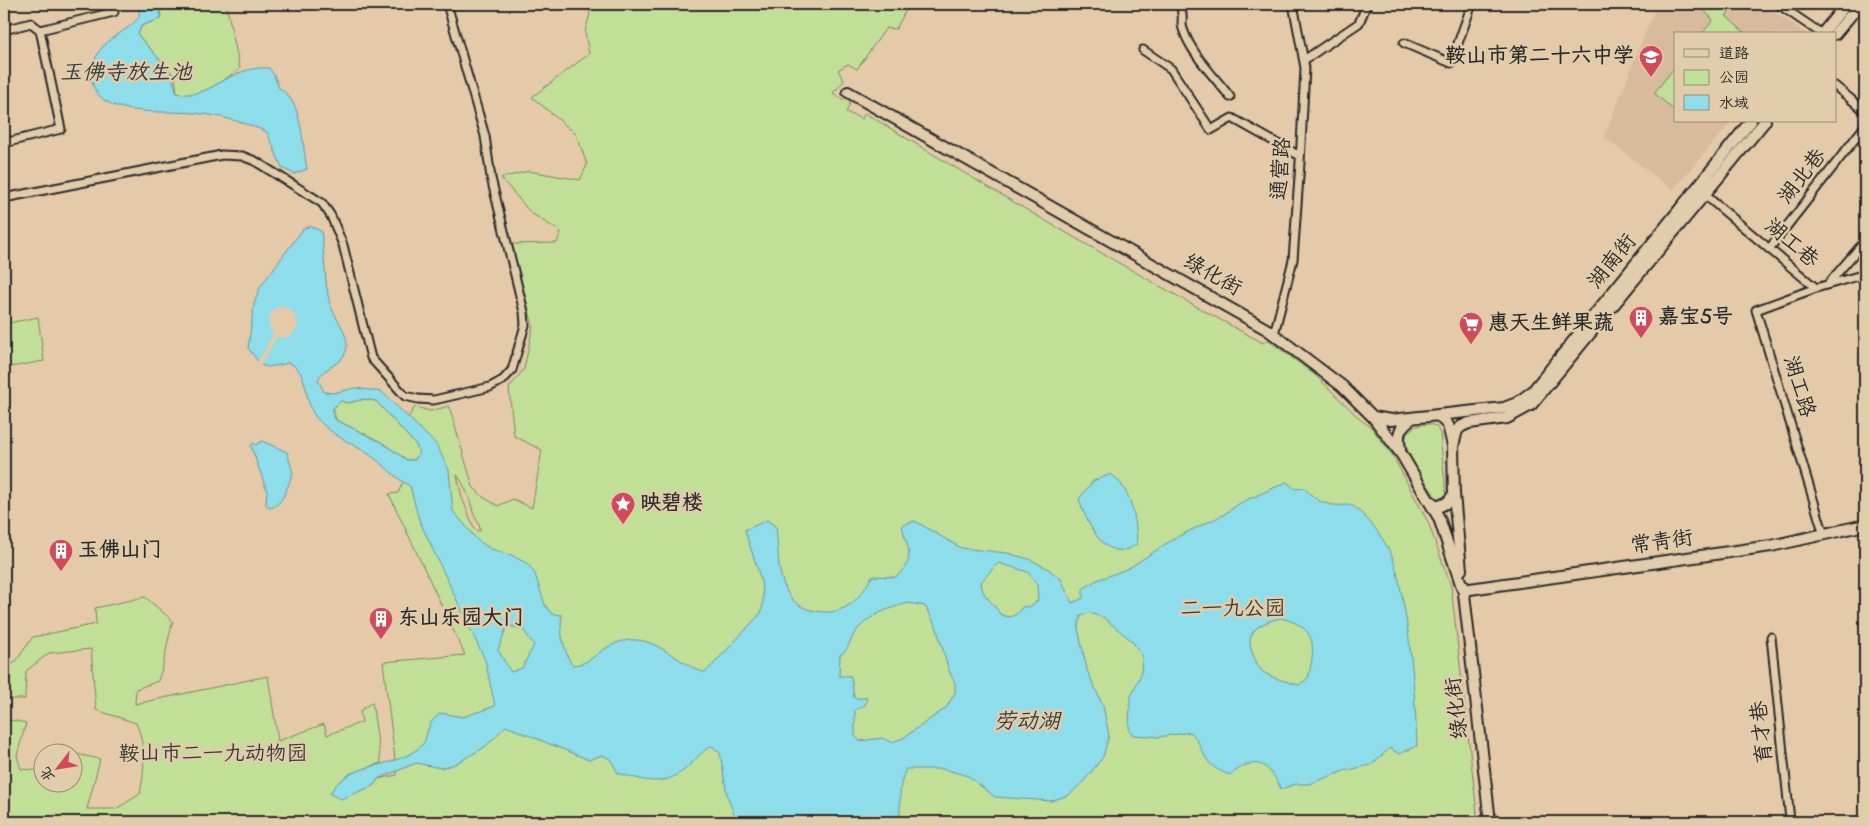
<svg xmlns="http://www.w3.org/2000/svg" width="1869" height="826" font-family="'Indie Flower','LXGW WenKai TC',sans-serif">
  <rect width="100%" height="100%" fill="#e4caa8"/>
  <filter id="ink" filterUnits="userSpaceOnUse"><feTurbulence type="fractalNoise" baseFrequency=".02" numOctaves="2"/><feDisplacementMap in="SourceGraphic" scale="10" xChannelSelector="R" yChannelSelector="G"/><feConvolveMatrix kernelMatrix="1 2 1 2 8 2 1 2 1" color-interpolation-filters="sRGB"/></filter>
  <g filter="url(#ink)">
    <path fill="#d7bb9c" d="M1657 4H1763L1806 34H1675V121H1732L1673 190 1604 137Z"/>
    <path fill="#c1df97" stroke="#768561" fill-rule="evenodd" d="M157 4H226L240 69C219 82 202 99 177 93L175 77 138 35 141 26 162 18Z
      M587 4H909L896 29 886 28 857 69 848 64 838 70 844 81 833 93 850 104 846 112 862 119 865 113C996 193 1128 270 1263 343L1268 340 1315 375 1362 421 1370 426 1393 456 1428 522 1451 586 1478 822H4V728L10 720 26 723 17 756 21 769 42 771V784H72V754L60 753 61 751 100 759 87 809H116L140 794C145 769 146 746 136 723L96 710 91 649 49 653 26 671 25 699H4V671L16 661 33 637 96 624 95 608 145 597 173 621C167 642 165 661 158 681L136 689 135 704 268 676 278 741 324 724 327 735 362 722 360 711 372 702 381 763 349 774 373 786 378 779 397 775 383 662 465 655 389 494 398 493 403 482 443 458 408 418 415 407 430 411 449 406 473 487 483 497 498 506 513 499 532 508 542 450 514 436 509 388 524 369 533 326 512 244 557 243 561 232 531 213 501 178 529 171 580 180 587 165 577 135 532 97 589 54 585 32 590 14ZM457 475C465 485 470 499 473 512 475 519 480 523 480 531L475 530 462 498Z
      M1705 4H1735L1726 16 1746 34H1702L1713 20 1702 8Z
      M1675 67V111L1654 93Z
      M38 317 44 361 4 368V324Z
      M364 399 376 401 416 445 419 452 415 460H407L381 442 336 420 333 408 341 401 348 403Z
      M1429 424 1436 426 1440 433 1446 494 1443 498H1437L1433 493C1420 472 1381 427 1429 424Z"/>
    <path fill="#8eddeb" stroke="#66969e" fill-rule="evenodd" d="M131 4H157L162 18 141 26 138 35 170 71 177 93C211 101 228 65 269 68L274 75 279 88C303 101 302 144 307 169L294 174 282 168 267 132C244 122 219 115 194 113 165 110 100 119 92 82 90 74 92 64 96 57 105 37 127 33 140 16L138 8 131 6Z
      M310 226 321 231C325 255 324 281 330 304 335 318 351 336 346 351 342 366 323 366 318 380L324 392 333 393 356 388 382 392 436 444 449 470 453 511 465 525 477 540 491 549 511 555 528 564 535 574 545 605 552 614 562 615C559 631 564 651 572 665 588 665 595 654 608 647 647 625 670 659 702 672L707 671 761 613C769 587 751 555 745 530L767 520 776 527C779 549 776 575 789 595 793 602 804 609 811 610 841 618 859 602 872 576L896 577C918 557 906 548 902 525L915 521 961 548 1007 553 1029 559 1047 568 1061 579 1072 603 1083 598V589L1095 581 1129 568 1175 538 1223 515 1240 503 1287 482 1295 489 1304 488C1321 505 1328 506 1352 505 1368 518 1381 534 1390 552 1397 567 1400 585 1403 601 1412 648 1415 698 1417 746L1399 754 1390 748 1371 765 1344 771 1309 784H1296L1281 789C1268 762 1256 755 1230 775 1200 764 1209 755 1191 732L1159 737 1133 735 1129 731 1130 699 1141 674 1142 656 1132 641 1104 618 1090 613 1081 615 1078 628 1087 670 1103 706 1109 735 1103 757 1084 781 1069 795 1051 801 995 797 968 776 944 769H906C897 786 902 803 899 822H737L727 795 720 753 712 746C703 750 698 757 691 764 666 788 648 782 618 773L610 759 602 755 589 760 506 726 485 747 455 764 441 768 416 763 378 779 373 786 341 799 330 794C345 763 387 769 413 752 429 742 424 738 430 724 432 720 438 716 441 713L463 717 495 706 485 660 419 520 410 486C396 479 387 467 374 458 353 442 333 438 315 416 303 399 310 372 289 363L269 367 261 365 248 348 254 304 260 287 303 229ZM364 399 376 401 416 445 419 452 415 460H407L381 442 336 420 332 414 333 408 341 401 348 403ZM999 563 1028 572 1037 585 1038 600 1031 606 1022 607C1015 617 1011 619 1000 614 993 601 982 598 981 582 988 575 991 569 999 563ZM909 603 925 606 936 626 949 671 955 683V693L946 708 903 738 892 742 882 738 860 741 855 736V710L865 705 867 698H854L851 676H839L840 655C849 649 848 645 853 636 865 616 888 608 909 603ZM1281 618C1317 627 1316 646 1308 678L1299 685C1288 682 1271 678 1262 671 1259 668 1256 662 1254 657 1242 632 1259 623 1281 618ZM507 626 522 628 534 645 522 668 511 672 498 650Z
      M262 441 287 452 293 473C288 484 283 507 269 508L266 504 267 491 251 446 253 443 256 445Z
      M1111 474C1131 488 1137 520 1137 544 1106 567 1087 523 1079 499L1093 481Z"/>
    <path fill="#e4caa8" d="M284 306 295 314 298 328 289 338 277 337 261 365 257 363 273 335 269 326V316L277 307Z"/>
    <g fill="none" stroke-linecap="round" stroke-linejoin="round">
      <defs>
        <path id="street" d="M1184 4 1180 6C1185 17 1180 21 1183 29 1191 54 1214 76 1230 97
          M1778 4 1822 34
          M4 30 31 23 40 30 114 12 112 4
          M1404 43 1451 63 1472 4
          M1143 50 1171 69 1211 130 1232 118 1300 156
          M1304 60 1359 23 1367 4
          M1835 86 1865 111
          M4 143 61 129 40 30
          M1705 195 1816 288 1865 274
          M4 198 222 155 242 156 255 161 322 203 331 216 343 245 371 358 405 396 418 399 434 400 490 387 503 380 512 370 525 325 524 312 491 178 485 136 447 4
          M1769 249 1865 126
          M1829 283 1865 241
          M1816 288 1756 310 1824 535
          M1274 334 1293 260 1300 163 1305 68 1293 4
          M1771 637 1790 820 1787 822"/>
        <path id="secondary" d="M1822 34 1846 4
          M1835 34 1860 4
          M848 92 1268 330 1342 386 1373 417 1402 455 1439 518 1463 590
          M1438 415 1448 425 1453 446 1454 494 1461 570
          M1373 417 1391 420 1504 408 1517 403 1533 391 1751 121
          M1453 446 1457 430 1462 426 1469 423 1507 418 1531 405 1765 121
          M1400 449C1397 435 1399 427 1411 419
          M1430 501 1438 507 1448 502 1454 494
          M1463 585 1490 822
          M1463 590 1771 546 1865 525"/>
      </defs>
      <use href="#street" stroke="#2b2b2b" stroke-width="11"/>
      <use href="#secondary" stroke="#2b2b2b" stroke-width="14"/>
      <use href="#street" stroke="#e1ccab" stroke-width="7"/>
      <use href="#secondary" stroke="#e1ccab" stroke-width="10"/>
    </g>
  </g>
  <defs>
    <symbol id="school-pin" viewBox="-11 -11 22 30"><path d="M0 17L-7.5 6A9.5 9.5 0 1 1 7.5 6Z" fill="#d1495b" stroke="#e1ccab"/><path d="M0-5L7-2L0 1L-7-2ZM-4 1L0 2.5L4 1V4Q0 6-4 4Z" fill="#fff"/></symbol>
    <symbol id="building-pin" viewBox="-11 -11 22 30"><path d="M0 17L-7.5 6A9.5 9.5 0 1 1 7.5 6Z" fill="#d1495b" stroke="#e1ccab"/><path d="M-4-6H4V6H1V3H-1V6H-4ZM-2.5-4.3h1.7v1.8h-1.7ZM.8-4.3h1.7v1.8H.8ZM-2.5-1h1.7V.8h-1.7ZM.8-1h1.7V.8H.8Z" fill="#fff"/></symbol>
    <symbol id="supermarket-pin" viewBox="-11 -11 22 30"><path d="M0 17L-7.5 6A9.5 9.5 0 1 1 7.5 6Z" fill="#d1495b" stroke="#e1ccab"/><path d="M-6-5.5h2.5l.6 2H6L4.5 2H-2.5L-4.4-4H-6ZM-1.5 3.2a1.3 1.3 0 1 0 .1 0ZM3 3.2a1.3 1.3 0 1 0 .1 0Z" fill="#fff"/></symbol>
    <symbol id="sight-pin" viewBox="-11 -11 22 30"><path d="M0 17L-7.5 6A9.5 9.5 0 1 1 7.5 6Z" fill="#d1495b" stroke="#e1ccab"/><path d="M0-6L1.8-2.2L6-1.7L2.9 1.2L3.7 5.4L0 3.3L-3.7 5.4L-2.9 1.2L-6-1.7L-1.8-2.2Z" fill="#fff"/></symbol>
  </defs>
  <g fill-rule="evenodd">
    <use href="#school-pin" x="1637" y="43" width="28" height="38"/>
    <use href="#building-pin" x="1627" y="304" width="28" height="38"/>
    <use href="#supermarket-pin" x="1457" y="310" width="28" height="38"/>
    <use href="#sight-pin" x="609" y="490" width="28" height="38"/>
    <use href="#building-pin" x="47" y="537" width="28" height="38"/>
    <use href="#building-pin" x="367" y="605" width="28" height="38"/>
  </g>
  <g text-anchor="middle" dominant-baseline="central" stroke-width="5" stroke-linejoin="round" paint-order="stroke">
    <g font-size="21" font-weight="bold" fill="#2b2b2b" stroke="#e1ccab" text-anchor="start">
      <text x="1634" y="57" text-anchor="end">鞍山市第二十六中学</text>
      <text x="1658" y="318">嘉宝5号</text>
      <text x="1488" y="324">惠天生鲜果蔬</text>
      <text x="640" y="504">映碧楼</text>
      <text x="78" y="551">玉佛山门</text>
      <text x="398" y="619">东山乐园大门</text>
    </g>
    <g font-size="21" fill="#2b2b2b" stroke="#e1ccab">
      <text transform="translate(1282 169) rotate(-86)">通营路</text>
      <text transform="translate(1803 177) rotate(-52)">湖北巷</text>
      <text transform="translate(1791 244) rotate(40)">湖工巷</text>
      <text transform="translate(1613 262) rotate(-51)">湖南街</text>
      <text transform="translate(1212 276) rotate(29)">绿化街</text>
      <text transform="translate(1798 387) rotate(73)">湖工路</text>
      <text transform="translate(1662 543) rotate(-8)">常青街</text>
      <text transform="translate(1458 708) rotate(-97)">绿化街</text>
      <text transform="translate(1763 732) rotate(-96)">育才巷</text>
    </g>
    <g font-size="21" fill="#3a3d36" stroke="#e1ccab">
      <text x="1233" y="610">二一九公园</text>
      <text x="213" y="755">鞍山市二一九动物园</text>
    </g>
    <g font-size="22" font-style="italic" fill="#353d3e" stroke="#e1ccab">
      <text x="126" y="74">玉佛寺放生池</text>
      <text x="1027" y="723">劳动湖</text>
    </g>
  </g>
  <rect width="1869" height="826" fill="none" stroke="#e1ccab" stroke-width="20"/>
  <rect x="10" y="10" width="1849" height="806" fill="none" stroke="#2b2b2b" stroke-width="2" filter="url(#ink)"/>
  <rect x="1674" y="32" width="162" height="90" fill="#e1ccab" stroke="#988c78"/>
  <rect x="1684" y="49" width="25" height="8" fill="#e1ccab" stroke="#988c78"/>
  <text x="1719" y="58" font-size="15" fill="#2b2b2b">道路</text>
  <rect x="1684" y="70" width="25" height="15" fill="#c1df97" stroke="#988c78"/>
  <text x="1719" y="82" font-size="15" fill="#2b2b2b">公园</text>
  <rect x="1684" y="95" width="25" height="15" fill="#8eddeb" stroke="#988c78"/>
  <text x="1719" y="108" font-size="15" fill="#2b2b2b">水域</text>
  <g transform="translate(58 768) rotate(239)"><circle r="24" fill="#e1ccab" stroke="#988c78"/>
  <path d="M0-4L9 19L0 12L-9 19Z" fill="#d1495b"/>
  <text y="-8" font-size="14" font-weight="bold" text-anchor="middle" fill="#2b2b2b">北</text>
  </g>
</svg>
